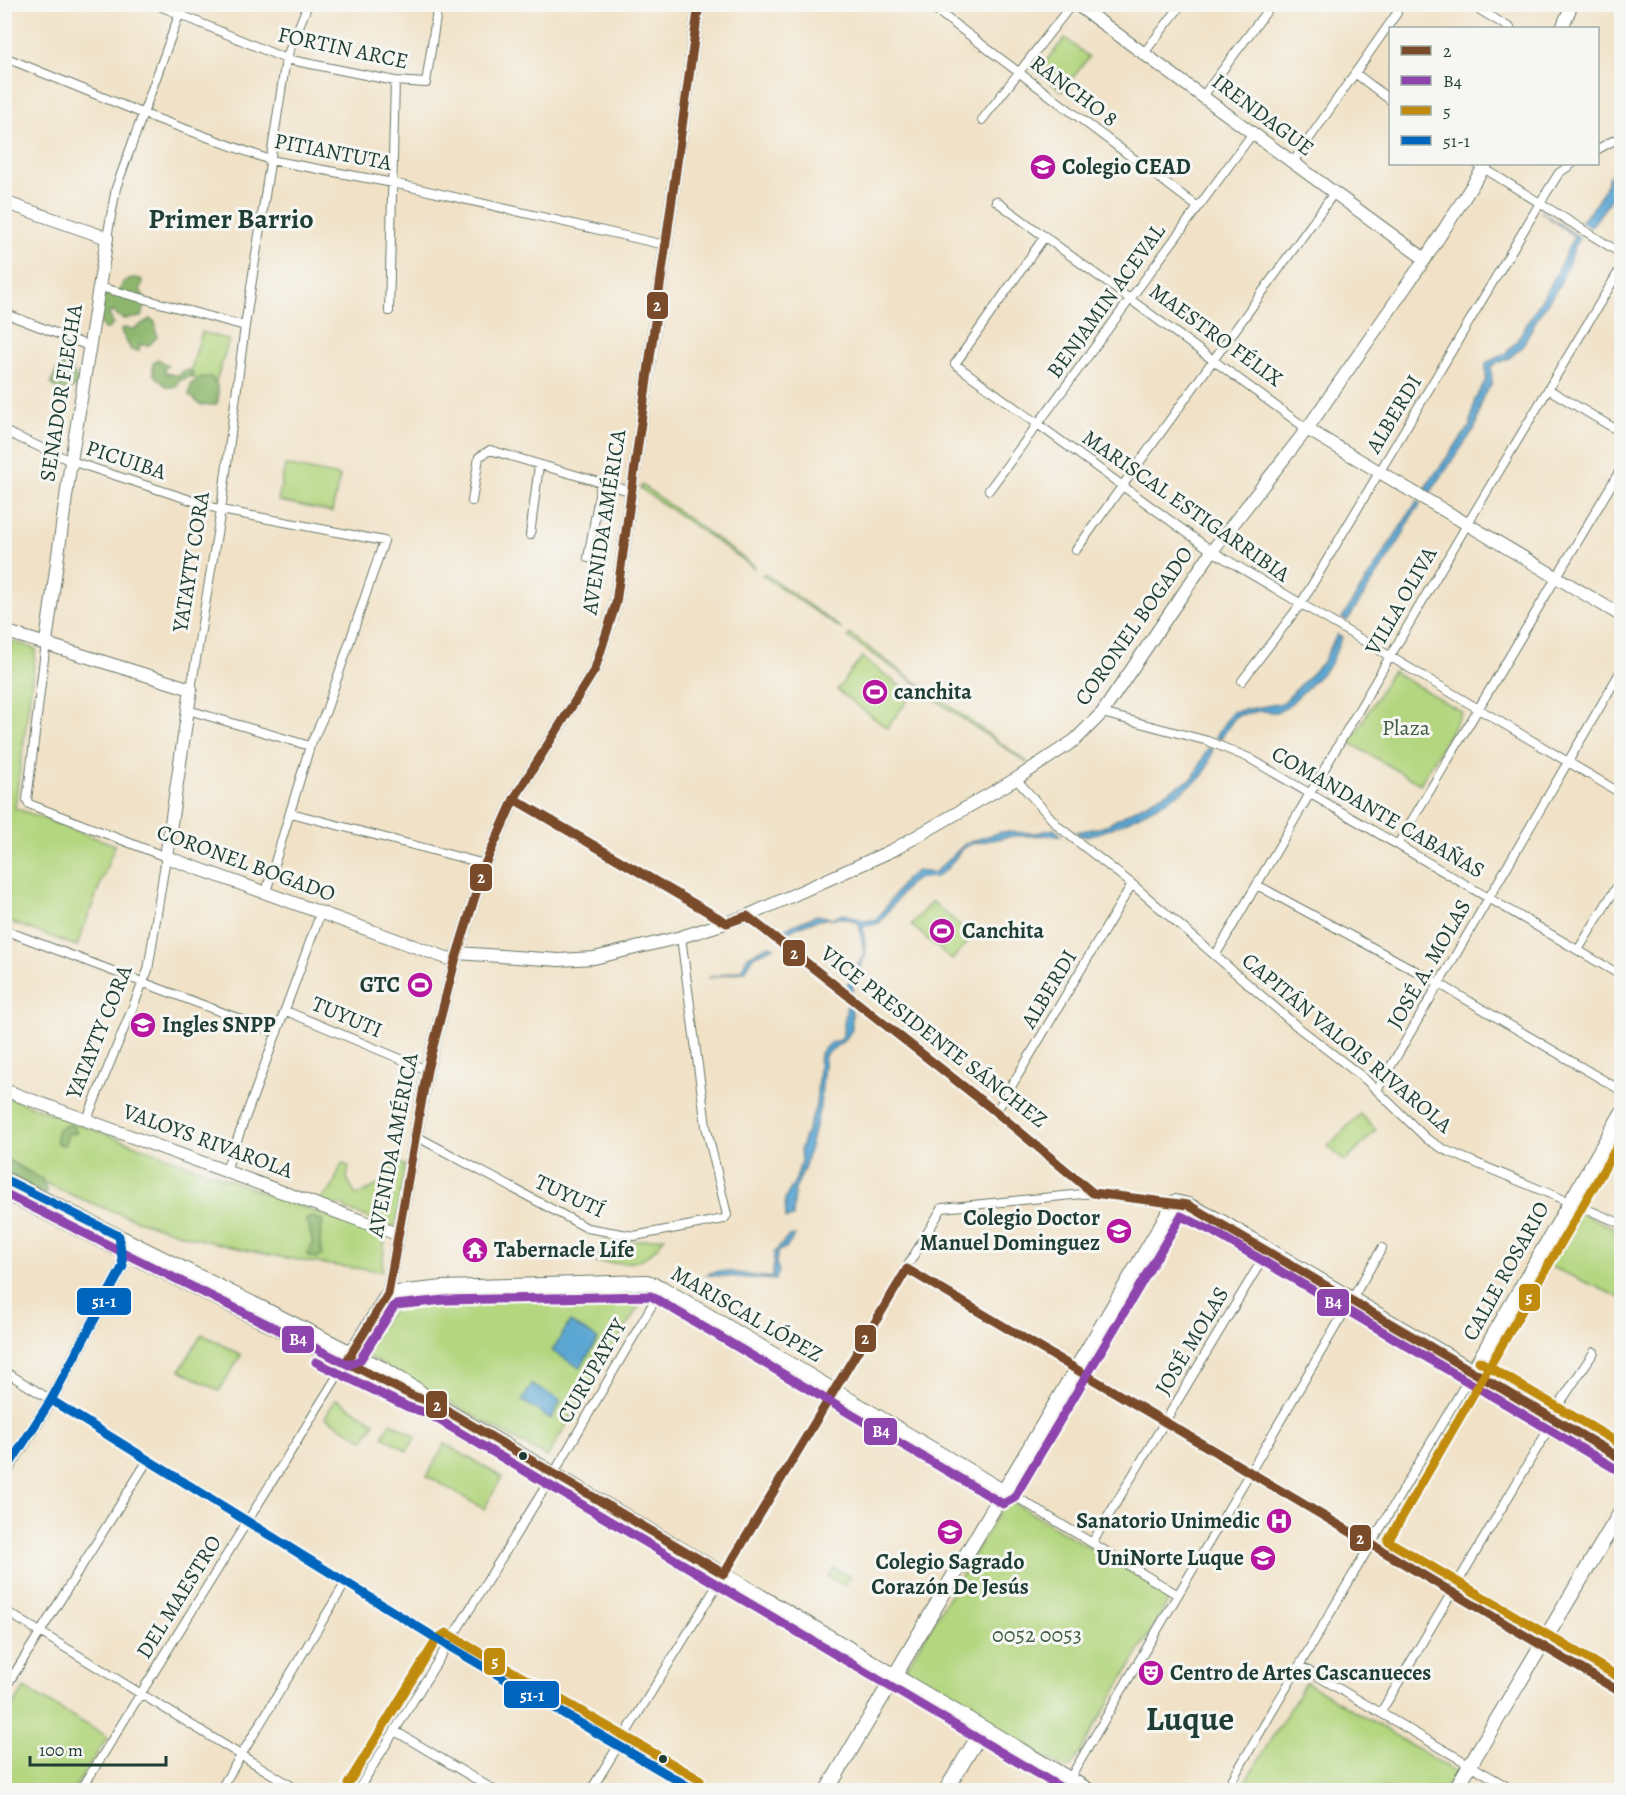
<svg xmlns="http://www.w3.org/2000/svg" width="1626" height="1795" font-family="Alegreya,serif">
  <rect width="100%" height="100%" fill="#f6f6f2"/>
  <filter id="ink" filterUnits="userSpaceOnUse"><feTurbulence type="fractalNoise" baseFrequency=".0167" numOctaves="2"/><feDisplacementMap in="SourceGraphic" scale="12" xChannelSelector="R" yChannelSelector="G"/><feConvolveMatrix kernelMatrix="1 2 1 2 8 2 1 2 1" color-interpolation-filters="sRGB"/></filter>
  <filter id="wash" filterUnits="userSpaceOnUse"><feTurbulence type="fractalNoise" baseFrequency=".008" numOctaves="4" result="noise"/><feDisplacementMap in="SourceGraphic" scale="24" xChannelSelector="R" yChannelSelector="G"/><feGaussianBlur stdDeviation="1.35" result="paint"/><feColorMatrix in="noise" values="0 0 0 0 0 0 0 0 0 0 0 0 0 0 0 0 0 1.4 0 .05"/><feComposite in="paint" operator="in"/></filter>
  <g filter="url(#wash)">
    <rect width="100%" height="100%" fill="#f1e2c7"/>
    <path fill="#b3d67f" stroke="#698a5a" stroke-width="1.5" d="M1065 38 1089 57 1062 91 1037 72Z
      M202 332 229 340 215 385 189 376Z
      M285 465 340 476 332 512 278 501Z
      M642 485 754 566V568L640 488Z
      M764 573 841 628V629L762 575Z
      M850 634 924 688V689L848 637Z
      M11 641 36 649 15 808 115 845 77 946 5 920 4 683Z
      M862 657 912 695 887 728 837 690Z
      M1392 671 1462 712 1420 784 1350 743Z
      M933 694 1027 762V763L931 697Z
      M932 901 972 936 952 960 911 925Z
      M4 1096 385 1238 382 1271C250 1259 122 1225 5 1163Z
      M1360 1114 1376 1130 1345 1162 1328 1146Z
      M397 1162 405 1165 396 1226 392 1227 345 1209 344 1205 328 1206 318 1202 332 1188 342 1163 349 1167 347 1178 356 1196 388 1180 386 1170 390 1166 396 1167Z
      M1573 1210 1621 1231V1298L1542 1263Z
      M665 1237C644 1267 630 1263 596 1263L604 1239 630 1242Z
      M647 1293 547 1457 365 1355C377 1334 385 1308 410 1302Z
      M202 1334 241 1355 219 1391 180 1370Z
      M336 1399 375 1422 364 1440 325 1417Z
      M391 1422 416 1437 407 1451 383 1436Z
      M445 1444 502 1477 484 1509 427 1476Z
      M1006 1500 1011 1501 1166 1593 1170 1598 1072 1766 1065 1769 906 1674V1668Z
      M834 1568 850 1577 845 1586 828 1577Z
      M1306 1682 1456 1772 1445 1790H1240Z
      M24 1688 108 1737 73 1790H5V1720Z"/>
    <path fill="#8eb76e" stroke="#567a51" stroke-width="1.5" d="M133 278 141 279 143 282 140 289 146 302 142 317 123 319 112 311 109 314 113 324 108 329H104L100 322 101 297 108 293 118 296 123 282Z
      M150 319 155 322 157 337 149 345H139V351L131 350 121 331 123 328 134 329Z
      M158 359 168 366 164 369 166 373 179 376 183 371 191 370 193 373 187 378 180 380 176 387H167L153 374V363Z
      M65 363 70 366 77 380 76 386 68 391 56 388 51 383 58 367Z
      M202 377H211C218 384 221 396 216 405H201L189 395 191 384Z
      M70 1124 75 1128 76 1133 67 1134 66 1145 58 1144 56 1138 58 1129Z
      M4 1158 42 1179 47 1193 44 1195 5 1172Z
      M311 1217 323 1221 320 1240 322 1255 317 1258 309 1257 307 1254 313 1244 309 1227 305 1220Z"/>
    <path fill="#5ba6d3" stroke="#3d7284" stroke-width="1.5" d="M1621 170 1615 194 1593 224 1590 227 1581 222C1594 208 1604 194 1609 176Z
      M1540 211 1579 237 1559 286 1539 315 1521 348 1509 358 1491 366 1492 384 1483 396 1475 428 1430 493 1425 489 1429 482 1470 426 1475 399 1486 380V363L1505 354 1516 342 1553 281 1574 236Z
      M1417 501 1421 504 1411 517 1402 537 1347 621 1342 618Z
      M1337 635 1342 637 1330 665 1286 708 1276 712 1259 711 1236 716 1220 739 1215 737 1232 712 1283 703 1323 662Z
      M1208 748 1213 749C1210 758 1207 773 1199 779 1180 795 1105 837 1081 836L1076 832 1103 827 1193 778Z
      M1054 829 1061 835 1013 836 971 844 962 849 948 868 936 877 919 878 909 884 879 923 863 927 866 954 857 973 852 991 846 987 864 954 859 923C838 911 799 922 781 938L777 935 781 930 817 915 831 918 844 914 865 921 877 919 905 880 917 871 934 873 966 843 1001 832 1036 833Z
      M769 945 774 947 754 956 745 971 708 978 741 970 748 956Z
      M847 1005 852 1009V1029L846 1039 825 1055 820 1107 805 1166 795 1190 793 1217 786 1219 785 1199 796 1179 801 1162 800 1150 816 1106 820 1053 829 1044 842 1039Z
      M795 1235 787 1247 778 1252 776 1262 779 1272 775 1280 706 1275C724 1264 753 1280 773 1277L774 1253 789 1236Z
      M570 1322 598 1339 580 1368 552 1351Z
      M532 1384 561 1401 551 1419 522 1401Z"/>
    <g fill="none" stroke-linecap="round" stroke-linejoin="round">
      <path stroke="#5ba6d3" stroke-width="3" d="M849 1009 850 986"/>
    </g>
  </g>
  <g filter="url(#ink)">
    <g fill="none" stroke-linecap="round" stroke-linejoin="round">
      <defs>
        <path id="street" d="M155 4 286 59 395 81 426 83 438 4
          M928 4 1198 207
          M1470 4 1510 28
          M1144 53 1182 4
          M4 57 144 114 270 160 393 183 665 245
          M1355 73 1390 100
          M1203 96 1272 4
          M982 120 1072 4
          M1598 149 1622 136
          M1293 162 1397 13
          M1477 164 1622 254
          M996 201 1307 429
          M1045 236 955 364 1212 551 1622 794
          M107 238 116 188 183 4
          M100 287 245 326
          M389 311 395 81
          M4 313 89 346
          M1548 389 1622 433
          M4 431 71 461 221 510 384 541 326 711 310 746 266 892
          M989 490 1253 133
          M472 501 479 457 490 450 633 492
          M530 535 539 465
          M1076 550 1334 193
          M588 558 601 484
          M46 642 27 800 29 804 166 857 148 970 87 1119
          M1242 681 1300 605 1540 203 1559 173 1572 164
          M191 689 221 510 245 326 286 59 308 4
          M188 710 310 746
          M1102 713 1208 741 1249 758 1622 976
          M1016 779 1059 827 1132 884 1299 1028 1365 1079 1427 1139 1445 1150 1622 1224
          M514 799 727 923
          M291 813 485 864
          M1398 844 1622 467
          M1257 885 1438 983 1622 1091
          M747 916 996 1112 1093 1193
          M4 930 277 1033
          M1578 950 1622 878
          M1215 956 1468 523 1622 266
          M286 1011 427 1070
          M1377 1090 1622 669
          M996 1112 1132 884
          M414 1135 587 1228 634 1236 724 1219 727 1215 706 1126 681 937
          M226 1170 321 912
          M907 1269 1622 1693
          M4 1371 447 1645 694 1790
          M1550 1418 1594 1352
          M1004 1492 1013 1495 1178 1595
          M1092 1543 1268 1250
          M4 1610 298 1790
          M1300 1666 1513 1790
          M4 1690 148 1460
          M1381 1712 1554 1420
          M395 1731 494 1790
          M81 1790 346 1362
          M220 1790 346 1582
          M358 1790 554 1473 662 1288
          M591 1790 724 1574 942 1208 1093 1193 1175 1202
          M1063 1790 1382 1248
          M1226 1790 1473 1371
          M1620 1790 1622 1788"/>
        <path id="secondary" d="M1076 4 1425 259
          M1562 28 1572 4
          M4 202 107 238 71 461 46 642
          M1307 429 1622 616
          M4 631 191 689 166 857 455 961
          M457 953 559 960 594 958 681 937 747 916 893 850 1016 779 1075 740 1102 713 1212 551 1307 429 1425 259 1486 164
          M4 1090 397 1234
          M388 1294 427 1070 455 961 485 864 514 799 595 669 616 603 699 4
          M4 1474 51 1400 123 1266 121 1243"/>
        <path id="primary" d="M4 1179 385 1370 417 1390 432 1402 1088 1790
          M4 1192 410 1395
          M346 1362 388 1294 443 1288 647 1282 662 1288 1004 1492
          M1473 1371 1622 1113
          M827 1790 1175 1202 1188 1205 1220 1221 1622 1459
          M946 1790 983 1729
          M1455 1790 1622 1510"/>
      </defs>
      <use href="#street" stroke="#687767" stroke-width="10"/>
      <use href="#secondary" stroke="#687767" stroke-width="14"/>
      <use href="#primary" stroke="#687767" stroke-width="16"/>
      <use href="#street" stroke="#fff" stroke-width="8"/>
      <use href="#secondary" stroke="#fff" stroke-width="12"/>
      <use href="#primary" stroke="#fff" stroke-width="14"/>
      <defs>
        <path id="bus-1" d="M699 4 616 603 595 669 514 799 485 864 455 961 427 1070 388 1294 346 1362 413 1396 432 1402 724 1574 907 1269 1622 1693
          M514 799 727 923 747 916 996 1112 1093 1193 1188 1205 1622 1459"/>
        <path id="bus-2" d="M4 1193 349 1365 360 1360 395 1305 444 1300 651 1296 1003 1504 1014 1498 1181 1216 1214 1232 1616 1469
          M316 1362 408 1407 427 1413 1065 1790"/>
        <path id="bus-3" d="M1622 1138 1388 1541 1622 1679
          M1479 1361 1622 1445
          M348 1784 437 1639 446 1633 700 1780"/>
        <path id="bus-4" d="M4 1179 119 1236 123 1266 51 1400 4 1473
          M51 1400 447 1645 694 1790"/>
      </defs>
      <use href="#bus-1" stroke="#f6f6f2" stroke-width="14"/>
      <use href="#bus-2" stroke="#f6f6f2" stroke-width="14"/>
      <use href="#bus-3" stroke="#f6f6f2" stroke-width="14"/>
      <use href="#bus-4" stroke="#f6f6f2" stroke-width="14"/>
      <use href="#bus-1" stroke="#7a4b2a" stroke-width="9"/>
      <use href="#bus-2" stroke="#8e44ad" stroke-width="9"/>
      <use href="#bus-3" stroke="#c18c0d" stroke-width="9"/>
      <use href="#bus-4" stroke="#0065bd" stroke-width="9"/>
    </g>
  </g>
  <defs>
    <symbol id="university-disc" viewBox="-11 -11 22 22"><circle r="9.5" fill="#b5179e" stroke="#f6f6f2"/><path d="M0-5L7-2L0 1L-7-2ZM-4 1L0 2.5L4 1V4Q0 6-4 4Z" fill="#fff"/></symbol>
    <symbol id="stadium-disc" viewBox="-11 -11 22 22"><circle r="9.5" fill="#b5179e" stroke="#f6f6f2"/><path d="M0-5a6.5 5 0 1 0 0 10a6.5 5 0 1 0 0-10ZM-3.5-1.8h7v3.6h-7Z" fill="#fff"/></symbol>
    <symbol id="school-disc" viewBox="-11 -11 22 22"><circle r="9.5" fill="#b5179e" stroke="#f6f6f2"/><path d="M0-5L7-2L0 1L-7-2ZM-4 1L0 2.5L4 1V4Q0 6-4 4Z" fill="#fff"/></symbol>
    <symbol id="temple-disc" viewBox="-11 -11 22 22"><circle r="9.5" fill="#b5179e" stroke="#f6f6f2"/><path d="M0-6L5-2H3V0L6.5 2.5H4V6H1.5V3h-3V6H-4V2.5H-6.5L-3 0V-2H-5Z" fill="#fff"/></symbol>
    <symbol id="hospital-disc" viewBox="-11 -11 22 22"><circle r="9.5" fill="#b5179e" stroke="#f6f6f2"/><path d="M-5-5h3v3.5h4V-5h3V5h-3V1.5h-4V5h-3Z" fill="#fff"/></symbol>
    <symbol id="theatre-disc" viewBox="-11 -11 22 22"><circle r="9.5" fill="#b5179e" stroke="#f6f6f2"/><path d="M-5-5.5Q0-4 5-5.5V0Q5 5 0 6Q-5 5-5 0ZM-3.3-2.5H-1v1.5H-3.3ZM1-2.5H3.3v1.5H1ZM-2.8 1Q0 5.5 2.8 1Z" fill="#fff"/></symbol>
  </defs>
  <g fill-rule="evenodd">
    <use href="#university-disc" x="1028" y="152" width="30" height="30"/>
    <use href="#stadium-disc" x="860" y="677" width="30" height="30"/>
    <use href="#stadium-disc" x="927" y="916" width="30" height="30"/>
    <use href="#stadium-disc" x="405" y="970" width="30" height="30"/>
    <use href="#university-disc" x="128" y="1010" width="30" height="30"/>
    <use href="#school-disc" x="1104" y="1216" width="30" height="30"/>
    <use href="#temple-disc" x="460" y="1235" width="30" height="30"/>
    <use href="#hospital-disc" x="1264" y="1506" width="30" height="30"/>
    <use href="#school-disc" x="935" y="1517" width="30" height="30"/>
    <use href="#university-disc" x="1248" y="1543" width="30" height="30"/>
    <use href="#theatre-disc" x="1136" y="1658" width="30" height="30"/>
  </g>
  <g fill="#1f3d34" stroke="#f6f6f2" stroke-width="2">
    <circle cx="523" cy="1456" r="5"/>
    <circle cx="663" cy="1759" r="5"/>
  </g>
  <g text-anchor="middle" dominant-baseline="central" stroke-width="6" stroke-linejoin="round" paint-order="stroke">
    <g font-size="22" fill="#1f3d34" stroke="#f6f6f2">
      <text transform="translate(343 48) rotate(12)">FORTIN ARCE</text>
      <text transform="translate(1074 91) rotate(37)">RANCHO 8</text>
      <text transform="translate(1263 115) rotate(37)">IRENDAGUE</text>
      <text transform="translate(333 152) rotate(11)">PITIANTUTA</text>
      <text transform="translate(1106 301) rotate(-54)">BENJAMIN ACEVAL</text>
      <text transform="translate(1216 335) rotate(36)">MAESTRO FÉLIX</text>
      <text transform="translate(61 393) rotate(-81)">SENADOR FLECHA</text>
      <text transform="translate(1394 414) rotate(-59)">ALBERDI</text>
      <text transform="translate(126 460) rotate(18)">PICUIBA</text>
      <text transform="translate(1186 506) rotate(35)">MARISCAL ESTIGARRIBIA</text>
      <text transform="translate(604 522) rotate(-81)">AVENIDA AMÉRICA</text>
      <text transform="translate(191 562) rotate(-81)">YATAYTY CORA</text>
      <text transform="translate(1401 601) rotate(-60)">VILLA OLIVA</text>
      <text transform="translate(1134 626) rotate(-55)">CORONEL BOGADO</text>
      <text transform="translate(1378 812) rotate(30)">COMANDANTE CABAÑAS</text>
      <text transform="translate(246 863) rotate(20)">CORONEL BOGADO</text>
      <text transform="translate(1429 964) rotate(-60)">JOSÉ A. MOLAS</text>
      <text transform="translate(1049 989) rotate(-59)">ALBERDI</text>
      <text transform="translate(347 1017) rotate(23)">TUYUTI</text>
      <text transform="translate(99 1032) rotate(-68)">YATAYTY CORA</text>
      <text transform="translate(934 1037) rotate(38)">VICE PRESIDENTE SÁNCHEZ</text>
      <text transform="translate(1347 1043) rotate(40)">CAPITÁN VALOIS RIVAROLA</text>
      <text transform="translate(208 1141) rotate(20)">VALOYS RIVAROLA</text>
      <text transform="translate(393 1145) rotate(-79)">AVENIDA AMÉRICA</text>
      <text transform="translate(570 1196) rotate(25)">TUYUTÍ</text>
      <text transform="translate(1506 1271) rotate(-61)">CALLE ROSARIO</text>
      <text transform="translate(747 1314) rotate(30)">MARISCAL LÓPEZ</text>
      <text transform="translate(1192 1341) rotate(-59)">JOSÉ MOLAS</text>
      <text transform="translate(592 1371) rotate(-60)">CURUPAYTY</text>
      <text transform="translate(179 1597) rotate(-58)">DEL MAESTRO</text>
    </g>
    <g font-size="22" font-weight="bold" fill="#1f3d34" stroke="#f6f6f2" text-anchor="start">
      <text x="1062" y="167">Colegio CEAD</text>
      <text x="894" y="692">canchita</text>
      <text x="962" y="931">Canchita</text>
      <text x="400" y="985" text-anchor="end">GTC</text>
      <text x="162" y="1025">Ingles SNPP</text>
      <text x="1100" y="1218" text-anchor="end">Colegio Doctor<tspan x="1100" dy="25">Manuel Dominguez</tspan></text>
      <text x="494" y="1250">Tabernacle Life</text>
      <text x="1260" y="1521" text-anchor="end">Sanatorio Unimedic</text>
      <text x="1244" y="1558" text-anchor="end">UniNorte Luque</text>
      <text x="950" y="1562" text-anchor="middle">Colegio Sagrado<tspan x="950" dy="25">Corazón De Jesús</tspan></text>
      <text x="1170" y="1673">Centro de Artes Cascanueces</text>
    </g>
    <g font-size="22" fill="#3d5c43" stroke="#f6f6f2">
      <text x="1406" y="728">Plaza</text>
      <text x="1037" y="1635">0052 0053</text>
    </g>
    <g font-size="28" font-weight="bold" fill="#1f3d34" stroke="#f6f6f2">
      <text x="231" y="219">Primer Barrio</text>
    </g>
    <g font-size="34" font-weight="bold" fill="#1f3d34" stroke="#f6f6f2">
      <text x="1190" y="1718">Luque</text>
    </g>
  </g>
  <g stroke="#f6f6f2" stroke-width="2">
    <rect x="646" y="291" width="23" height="29" rx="6" fill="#7a4b2a"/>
    <rect x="469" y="863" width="24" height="29" rx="6" fill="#7a4b2a"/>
    <rect x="782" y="939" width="24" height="28" rx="6" fill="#7a4b2a"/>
    <rect x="1518" y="1283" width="23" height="29" rx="6" fill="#c18c0d"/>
    <rect x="76" y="1287" width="56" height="29" rx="6" fill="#0065bd"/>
    <rect x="1316" y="1288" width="34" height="29" rx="6" fill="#8e44ad"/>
    <rect x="854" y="1324" width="23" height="29" rx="6" fill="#7a4b2a"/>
    <rect x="281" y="1325" width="34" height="29" rx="6" fill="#8e44ad"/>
    <rect x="425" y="1390" width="23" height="29" rx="6" fill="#7a4b2a"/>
    <rect x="863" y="1417" width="35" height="29" rx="6" fill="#8e44ad"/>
    <rect x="1349" y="1524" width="23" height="28" rx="6" fill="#7a4b2a"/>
    <rect x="483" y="1647" width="23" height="29" rx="6" fill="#c18c0d"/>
    <rect x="503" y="1680" width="57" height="29" rx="6" fill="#0065bd"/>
  </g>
  <g font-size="16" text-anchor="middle" font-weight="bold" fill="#fff">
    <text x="657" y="311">2</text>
    <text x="481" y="883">2</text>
    <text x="794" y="959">2</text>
    <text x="1529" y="1303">5</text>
    <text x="104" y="1307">51-1</text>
    <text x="1333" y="1308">B4</text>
    <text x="865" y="1344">2</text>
    <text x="298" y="1345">B4</text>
    <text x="437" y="1411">2</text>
    <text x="881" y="1437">B4</text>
    <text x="1360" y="1544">2</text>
    <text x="495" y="1667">5</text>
    <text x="532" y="1701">51-1</text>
  </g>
  <rect width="1626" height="1795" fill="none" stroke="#f6f6f2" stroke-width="24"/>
  <rect x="1389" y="27" width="210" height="138" fill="#f6f6f2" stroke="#a0aca6" stroke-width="1.5"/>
  <rect x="1401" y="46" width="30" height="9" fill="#7a4b2a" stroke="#a0aca6" stroke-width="1.5"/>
  <text x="1443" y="57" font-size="18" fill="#1f3d34">2</text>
  <rect x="1401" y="76" width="30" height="9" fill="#8e44ad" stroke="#a0aca6" stroke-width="1.5"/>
  <text x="1443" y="87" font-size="18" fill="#1f3d34">B4</text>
  <rect x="1401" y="106" width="30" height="9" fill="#c18c0d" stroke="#a0aca6" stroke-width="1.5"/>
  <text x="1443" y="117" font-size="18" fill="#1f3d34">5</text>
  <rect x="1401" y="136" width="30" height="9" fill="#0065bd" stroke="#a0aca6" stroke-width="1.5"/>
  <text x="1443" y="147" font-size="18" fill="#1f3d34">51-1</text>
  <path d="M30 1756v9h136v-9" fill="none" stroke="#1f3d34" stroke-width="3"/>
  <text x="39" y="1756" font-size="18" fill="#1f3d34" stroke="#f6f6f2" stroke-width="4.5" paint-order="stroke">100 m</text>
</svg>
